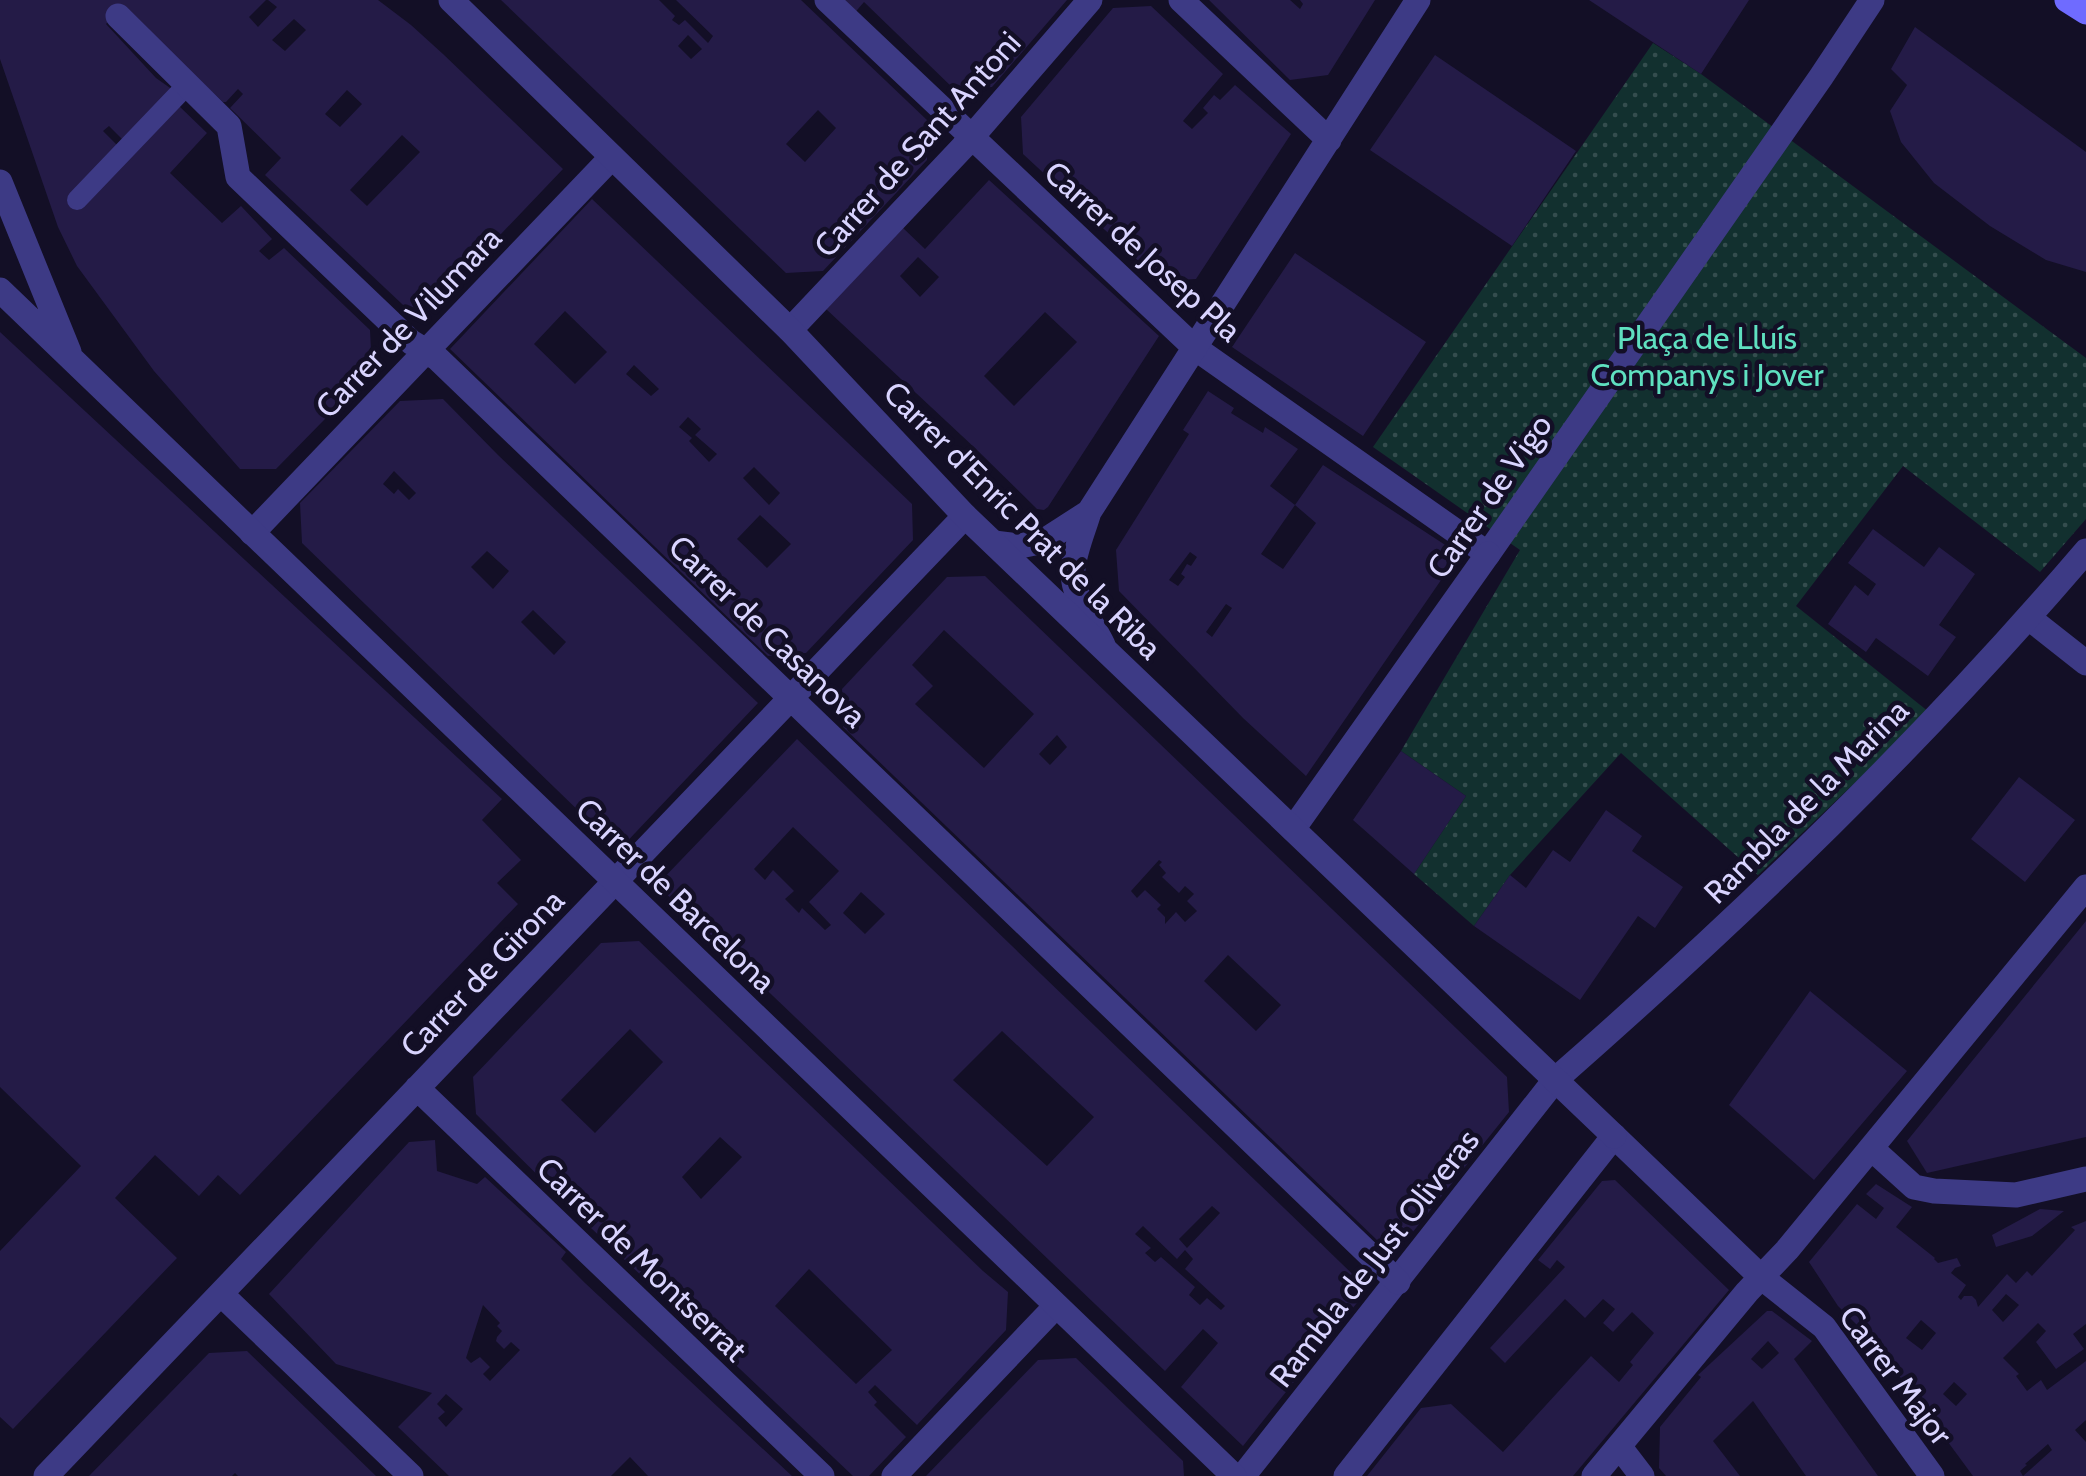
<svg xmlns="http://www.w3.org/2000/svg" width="2086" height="1476" font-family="Cabin,sans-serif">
  <defs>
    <pattern id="park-dots" width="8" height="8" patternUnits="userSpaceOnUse" patternTransform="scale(2.5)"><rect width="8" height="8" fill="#12302f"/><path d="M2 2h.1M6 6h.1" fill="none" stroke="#344d4e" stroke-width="1.8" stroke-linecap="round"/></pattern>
  </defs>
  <rect width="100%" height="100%" fill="#130f26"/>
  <path fill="url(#park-dots)" d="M1653 43 1701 74 2086 358V519L2040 572 1903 466 1796 606 1929 712 1758 875 1621 753 1510 875 1474 926 1414 874 1466 796 1401 751 1520 550 1373 447Z"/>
  <path fill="#241b47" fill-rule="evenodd" d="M0 0H266L249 17 258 27 277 7 268 0H378L411 25 443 54 563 169 419 320 265 175 281 158 230 108 243 94 238 89 226 102H223L122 8 106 24 156 78 173 90 124 141 109 126 103 131 117 145 70 195 80 206 178 105 207 133 170 173 222 223 241 206 272 239 259 251 269 260 284 248 370 330 372 371 276 469H240L154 371 77 266 58 227 0 59ZM294 19 306 30 285 51 272 40ZM347 90 362 104 340 127 325 114ZM402 135 420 152 367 206 350 190Z
    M501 0H659L675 16 672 20 679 25 685 20 708 43 713 36 676 0H801L928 121 927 160 823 271 786 273ZM688 35 702 49 691 59 678 46ZM818 110 836 128 805 162 786 144Z
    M835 0H1067L992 87 955 90 864 2 852 16Z
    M1209 0H1290L1300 9 1303 4 1300 0H1375L1328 75 1290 80Z
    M1589 0H1749L1701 74Z
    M1151 6 1223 74 1183 121 1192 129 1208 113 1203 108 1214 95 1220 100 1235 85 1291 134 1196 279 1160 281 1023 154 1021 117 1113 8Z
    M1915 27 2086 152V272L2046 260 1990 226 1934 183 1901 142 1890 111 1907 85 1891 69Z
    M1435 55 1576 151 1512 246 1370 150Z
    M989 180 1159 336 1048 507 1044 510 1037 509 976 449 826 309 903 228 925 249ZM918 257 939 277 920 297 900 276ZM1045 312 1077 342 1014 406 984 376Z
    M592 199 912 504 913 540 806 653 768 656 450 349ZM565 311 607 352 575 384 534 344ZM634 365 659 389 651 396 626 374ZM688 417 701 429 695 435 717 454 709 462 689 441 692 438 679 427ZM754 467 780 493 769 505 743 478ZM760 515 791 544 767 568 737 539Z
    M1295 253 1426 342 1363 436 1232 347Z
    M0 332 502 799 482 820 521 860 497 883 518 904 240 1195 218 1175 199 1196 155 1155 115 1198 177 1258 13 1429 0 1417V1251L81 1166 0 1087Z
    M1208 391 1234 408 1231 413 1263 433 1265 427 1298 449 1270 486 1295 505 1323 465 1459 554 1306 776 1243 718 1119 591 1116 550 1189 434 1183 430ZM1295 505 1316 523 1283 569 1261 554ZM1190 552 1197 557 1191 566 1187 564 1181 574 1185 577 1178 586 1169 580ZM1226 604 1232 608 1212 637 1206 632Z
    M443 399 498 455 758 703 619 850 302 543 300 503 400 401ZM394 471 416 493 409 500 398 489 394 494 383 484ZM487 551 509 571 493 589 471 567ZM533 610 566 642 554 655 521 622Z
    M1873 529 1924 567 1939 547 1975 574 1939 625 1956 637 1928 676 1876 638 1866 652 1828 624 1855 585 1868 596 1876 584 1848 563Z
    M985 576 1507 1077 1509 1112 1408 1238 1378 1241 843 727 842 689 947 577ZM944 630 1034 714 984 768 915 704 933 686 912 665ZM1057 735 1067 747 1050 765 1039 754ZM1159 860 1162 862 1159 865 1166 873 1162 877 1179 893 1185 886 1194 894 1187 901 1197 911 1185 922 1176 912 1165 924V917L1157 909 1161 905 1145 890 1137 898 1131 891ZM1228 955 1281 1005 1256 1031 1204 981Z
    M797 739 1368 1289 1243 1446 1181 1387 1218 1343 1203 1329 1165 1371 657 885ZM793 827 839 871 809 902 831 925 825 930 802 908 799 913 785 899 794 891 773 870 765 880 754 869ZM861 892 885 914 865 934 843 913ZM1002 1031 1094 1117 1047 1166 953 1080ZM1212 1206 1220 1213 1187 1248 1179 1239ZM1143 1226 1177 1259 1185 1250 1193 1259 1185 1269 1225 1306 1221 1310 1207 1298 1200 1305 1189 1295 1195 1287 1161 1257 1155 1262 1145 1253 1151 1248 1135 1234Z
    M1401 751 1466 796 1414 874 1353 820Z
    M2019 777 2075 820 2025 882 1971 839Z
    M1606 810 1642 836 1632 851 1683 887 1655 928 1638 916 1580 1000 1474 926 1510 875 1526 888 1553 850 1570 862Z
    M2086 921V1137L1927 1173 1907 1141Z
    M639 941 983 1271 1008 1292 1006 1330 917 1425 875 1385 868 1392 877 1402 874 1405 906 1437 869 1476H853L591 1228 476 1114 473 1077 601 943ZM630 1029 663 1062 595 1133 561 1100ZM720 1137 742 1157 701 1199 682 1177ZM809 1269 892 1350 856 1384 775 1306Z
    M1810 991 1907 1071 1814 1180 1729 1105Z
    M435 1140 437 1171 477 1184 485 1177 566 1252 561 1259 585 1283 792 1476H648L630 1457 611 1476H449L398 1427 432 1393 336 1364 269 1294 409 1142ZM483 1305 500 1323 497 1326 502 1331 497 1337 496 1341 504 1349 511 1342 520 1350 490 1381 483 1374 490 1367 480 1357 471 1363 466 1358ZM446 1394 463 1409 446 1427 438 1418 445 1412 437 1404Z
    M1615 1180 1729 1290 1573 1476H1367L1421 1408 1451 1404 1503 1452 1591 1356 1619 1382 1633 1365 1630 1362 1654 1333 1632 1312 1613 1332 1603 1323 1615 1309 1603 1299 1585 1318 1565 1299 1505 1363 1490 1348 1565 1267 1557 1260 1550 1269 1538 1260 1602 1181Z
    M1876 1184 1912 1207 1896 1227 1935 1258 1934 1259 1938 1263 1957 1258 1961 1266 1955 1268 1951 1273 1966 1285 1958 1297 1961 1300 1964 1296H1972L1976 1300 1978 1307 2007 1274 2016 1283 2027 1271 2032 1276 2075 1230 2071 1227 2086 1221V1324L2073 1334 2084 1349 2056 1369 2036 1342 2046 1331 2038 1323 2003 1358 2019 1374 2016 1376 2027 1391 2041 1380 2047 1390 2086 1361V1420L2075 1430 2086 1442V1476H1973L1878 1347 1880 1345 1862 1321 1858 1326 1838 1306 1809 1262 1857 1204 1876 1219 1884 1208 1866 1194ZM2006 1294 2019 1305 2003 1322 1992 1310ZM1921 1320 1936 1333 1922 1350 1906 1338ZM1954 1382 1967 1394 1956 1406 1943 1394ZM2048 1444 2052 1450 2023 1476 2020 1471 2027 1465 2025 1464Z
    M2040 1209 2064 1211 2032 1236 1996 1247 1992 1235Z
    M1767 1311H1772L1812 1341 1794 1359 1878 1476H1806L1753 1401 1713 1441 1740 1476H1666L1659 1468 1660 1427 1701 1377 1698 1375ZM1768 1341 1779 1353 1762 1369 1751 1359Z
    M247 1351 376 1476H238L235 1473 232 1476H89L209 1353Z
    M1076 1358 1183 1461 1184 1476H926L1038 1360Z"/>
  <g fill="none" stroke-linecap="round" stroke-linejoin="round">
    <path stroke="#3d3a85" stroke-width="20" d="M77 200 188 84"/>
    <path stroke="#3d3a85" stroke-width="25" d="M1195 348 1488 554 1821 77 1872 0
      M2029 618 2086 663
      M1243 1476 1555 1080
      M1346 1476 1614 1136"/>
    <path stroke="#3d3a85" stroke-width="25" d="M827 0 1195 348
      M1181 0 1329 140
      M118 16 229 126 238 177 411 342 437 358 1398 1282
      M790 330 963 147 1090 0
      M252 533 612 157
      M994 543 1020 546 1044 541 1089 512
      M1103 645C1092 623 1071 594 1073 568 1075 550 1084 529 1089 512L1418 0
      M1293 829 1488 554
      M1555 1080C1743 915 1923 742 2086 551
      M417 1088 822 1476
      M1614 1136 1761 1277 1824 1327 1932 1476
      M1871 1148 1914 1187 1934 1191 2016 1195 2086 1179
      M221 1294 411 1476
      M1619 1446 1642 1476
      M46 1476 965 516
      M894 1476 1056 1306
      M1594 1476 1747 1292 1787 1250 2086 887"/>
    <path stroke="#3d3a85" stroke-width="25" d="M451 0 790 330 965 516 1614 1136
      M0 182 69 352
      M0 290 1234 1476"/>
    <path stroke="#6f6bff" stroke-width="25" d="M2067 0 2086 12"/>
  </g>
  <g text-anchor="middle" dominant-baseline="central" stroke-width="9" stroke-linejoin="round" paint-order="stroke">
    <g font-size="32" fill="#d9d4ff" stroke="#130f26">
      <text transform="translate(917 144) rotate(-48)">Carrer de Sant Antoni</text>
      <text transform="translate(1143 251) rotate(42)">Carrer de Josep Pla</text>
      <text transform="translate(408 322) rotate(-46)">Carrer de Vilumara</text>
      <text transform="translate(1489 496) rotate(-55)">Carrer de Vigo</text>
      <text transform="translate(1023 520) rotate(45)">Carrer d'Enric Prat de la Riba</text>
      <text transform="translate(768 631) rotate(44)">Carrer de Casanova</text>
      <text transform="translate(1806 801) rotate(-45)">Rambla de la Marina</text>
      <text transform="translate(676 895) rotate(44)">Carrer de Barcelona</text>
      <text transform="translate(482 973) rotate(-46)">Carrer de Girona</text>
      <text transform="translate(1374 1258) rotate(-52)">Rambla de Just Oliveras</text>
      <text transform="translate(642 1259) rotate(44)">Carrer de Montserrat</text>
      <text transform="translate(1896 1375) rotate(53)">Carrer Major</text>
    </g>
    <g font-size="32" fill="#5fe0c0" stroke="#130f26">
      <text x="1707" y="337">Plaça de Lluís<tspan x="1707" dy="37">Companys i Jover</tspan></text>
    </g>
  </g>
</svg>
